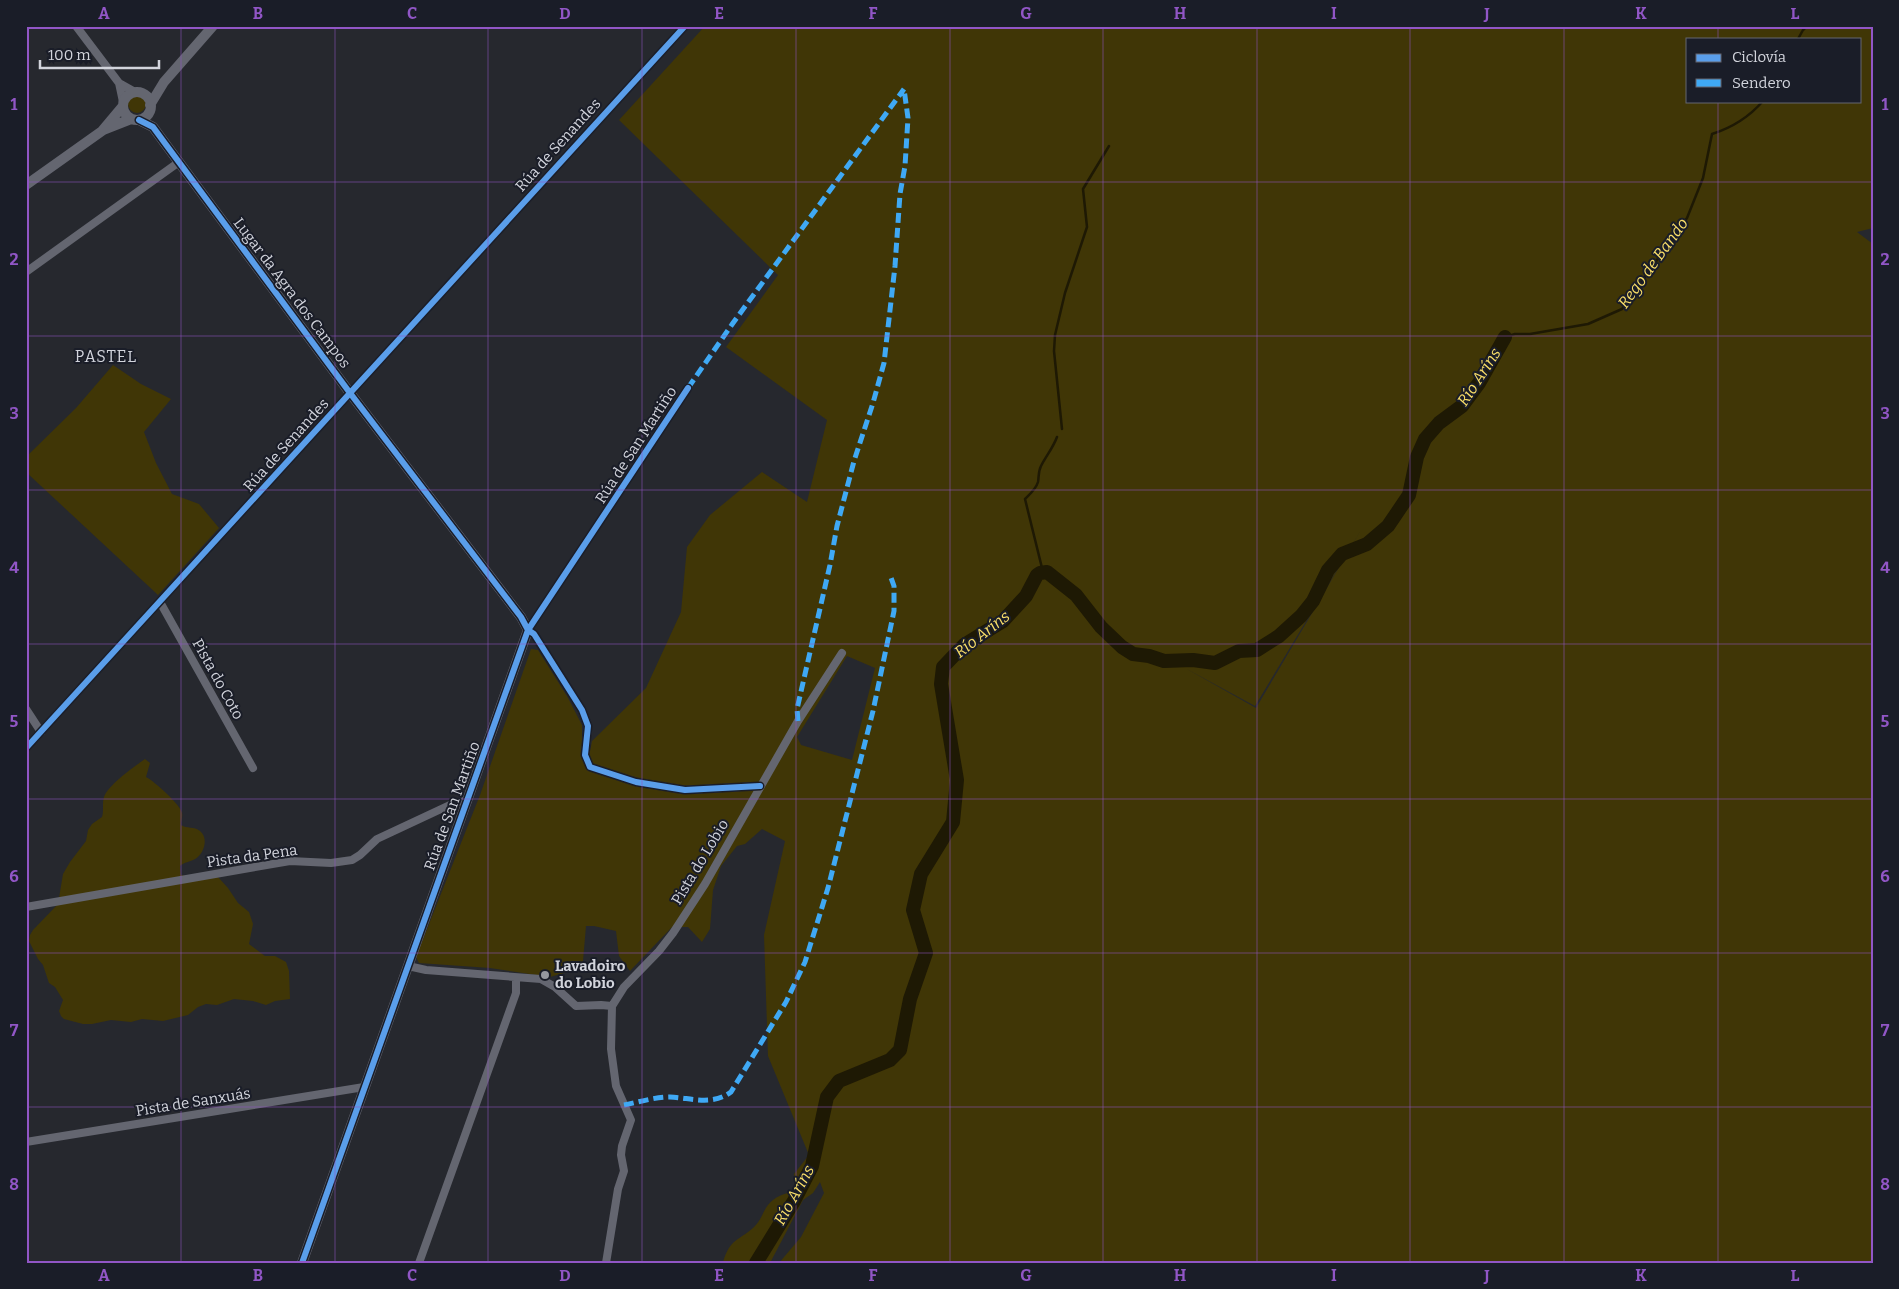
<svg xmlns="http://www.w3.org/2000/svg" width="1899" height="1289" font-family="Bitter,serif">
  <rect width="100%" height="100%" fill="#26282e"/>
  <path fill="#403606" fill-rule="evenodd" d="M705 26H1873V228L1857 232 1873 244V1263H779L801 1237 824 1193 820 1182 813 1193 803 1200 770 1263H725L723 1262C730 1239 738 1241 753 1228 761 1221 762 1213 768 1205 774 1197 785 1193 795 1191L794 1174 809 1155 768 1056 764 935 785 841 762 829 745 844 737 846 721 866 713 890 710 929 702 942 688 927H672L630 971 619 956 616 931 594 926H586L583 961 578 969 550 977 490 968 419 963 416 957 480 795 531 649 538 650 567 696 582 725V756L587 766 592 741 646 688 681 612 687 547 710 515 762 472 807 502 827 420 726 347 778 275 619 120ZM1688 39H1860V101H1688ZM1361 530 1256 708 1185 668 1255 706ZM847 656 875 668 852 760 801 745 797 737Z
    M128 104a9 9 0 1 1 18 0a9 9 0 1 1-18 0Z
    M113 365 141 384 171 399 144 432 156 463 172 494 199 504 219 528 158 595 26 472V457L76 408Z
    M145 759 150 763 146 777C154 781 181 805 182 813 183 816 181 821 181 825 187 829 194 826 200 831 209 838 204 854 195 859 190 862 184 862 180 866L181 875 198 879 218 877 228 888 238 903 249 912 253 924 249 944 265 956H275L286 962 289 971 290 999 275 1001 266 1005 253 1001 234 999 217 1005 206 1004 198 1007 188 1015 163 1021 142 1019 131 1022 111 1020 92 1024H83L64 1019 61 1016 59 1011 63 1000 55 987 49 983 43 965 38 959 29 941 30 935 33 930 58 904 63 874 70 862 86 841 88 830 92 824 102 817C104 811 102 803 104 797 108 785 135 766 145 759Z"/>
  <g fill="none" stroke-linecap="round" stroke-linejoin="round">
    <path stroke="#1e1904" stroke-width="2.5" d="M1798 39 1803 30 1807 26
      M1505 337 1515 334H1530L1588 324 1622 309 1687 218 1703 178 1712 134C1731 128 1750 116 1763 101
      M1062 429 1054 351 1055 335 1065 293 1087 227 1083 189 1109 146
      M1043 572 1025 499C1030 494 1036 489 1038 482 1039 477 1038 472 1041 466 1046 456 1053 448 1057 437"/>
    <path stroke="#1e1904" stroke-width="14" d="M756 1263 794 1201 812 1166 827 1097 839 1081 890 1060 900 1050 910 999 926 953 913 910 921 874 953 822 957 780 941 684 943 667 964 645 1003 621 1026 596 1037 575 1040 573 1047 572 1076 595 1101 627 1122 647 1133 654 1149 656 1164 661 1193 660 1215 663 1239 651 1257 650 1279 636 1301 616 1313 601 1328 570 1342 554 1367 544 1388 526 1409 495 1417 457 1425 439 1439 423 1462 406 1479 383 1505 337"/>
    <path stroke="#646670" stroke-width="8" d="M76 26 119 83 135 92
      M119 83 123 102
      M26 272 179 162
      M688 388 528 630 534 634 582 710 588 726 585 755 590 767 636 782 685 790 760 786
      M160 602 253 768
      M26 709 41 732
      M26 748 685 26
      M26 907 290 861 331 863 352 860 360 855 377 839 454 803 468 800
      M408 966 426 970 541 979 555 987 576 1006 601 1005 612 1006
      M26 1142 364 1087
      M419 1263 516 993V978
      M606 1263 618 1189 624 1171 621 1155 622 1146 631 1120 616 1086 611 1049 612 1006 624 987 659 951 673 933 705 884 798 721 842 653"/>
    <path stroke="#646670" stroke-width="10" d="M123 106a14 14 0 1 1 28 0a14 14 0 1 1-28 0Z
      M150 105 164 82 213 26
      M139 120 153 127 164 142 350 393 521 617 528 630 302 1263
      M103 130 131 119
      M26 185 102 131 123 106"/>
    <path stroke="#3fa9f5" stroke-width="5" stroke-dasharray="10 5" stroke-linecap="butt" d="M688 388 733 323 904 89
      M798 721 797 709 830 565 837 526 854 461 873 403 884 363 895 266 900 194 905 166 908 118 904 89
      M624 1105C639 1102 655 1097 670 1097 692 1098 712 1106 731 1092L786 1002 805 962 828 888 873 711 894 611V586L890 575"/>
    <defs>
      <path id="cycleway" d="M139 120 153 127 164 142 350 393 521 617 528 630 534 634 582 710 588 726 585 755 590 767 636 782 685 790 760 786
        M26 748 685 26
        M302 1263 528 630 688 388"/>
    </defs>
    <use href="#cycleway" stroke="#1a1d28" stroke-width="9"/>
    <use href="#cycleway" stroke="#5a9eea" stroke-width="6"/>
  </g>
  <path fill="none" stroke="#9156c6" stroke-width="1" stroke-opacity="0.55" d="M181 26V1263M335 26V1263M488 26V1263M642 26V1263M796 26V1263M950 26V1263M1103 26V1263M1257 26V1263M1410 26V1263M1564 26V1263M1718 26V39M1718 101V1263M26 182H1873M26 336H1873M26 490H1873M26 644H1873M26 799H1873M26 953H1873M26 1107H1873"/>
  <circle fill="#96989f" stroke="#1a1d28" stroke-width="2" cx="545" cy="975" r="5"/>
  <g text-anchor="middle" dominant-baseline="central" stroke-width="4" stroke-linejoin="round" paint-order="stroke">
    <g font-size="15" fill="#d2d4dc" stroke="#1a1d28">
      <text transform="translate(558 145) rotate(-48)">Rúa de Senandes</text>
      <text transform="translate(292 293) rotate(53)">Lugar da Agra dos Campos</text>
      <text transform="translate(286 445) rotate(-48)">Rúa de Senandes</text>
      <text transform="translate(636 445) rotate(-57)">Rúa de San Martiño</text>
      <text transform="translate(218 679) rotate(61)">Pista do Coto</text>
      <text transform="translate(452 806) rotate(-70)">Rúa de San Martiño</text>
      <text transform="translate(252 856) rotate(-8)">Pista da Pena</text>
      <text transform="translate(700 862) rotate(-59)">Pista do Lobio</text>
      <text transform="translate(193 1102) rotate(-9)">Pista de Sanxuás</text>
    </g>
    <g font-size="15" font-weight="bold" fill="#d2d4dc" stroke="#1a1d28" text-anchor="start">
      <text x="555" y="966">Lavadoiro<tspan x="555" dy="17">do Lobio</tspan></text>
    </g>
    <g font-size="16" font-style="italic" fill="#f9de68" stroke="#1a1d28">
      <text transform="translate(1653 263) rotate(-54)">Rego de Bando</text>
      <text transform="translate(1479 377) rotate(-57)">Río Aríns</text>
      <text transform="translate(982 634) rotate(-38)">Río Aríns</text>
      <text transform="translate(794 1195) rotate(-61)">Río Aríns</text>
    </g>
    <g font-size="16" letter-spacing="1" fill="#d2d4dc" stroke="#1a1d28">
      <text x="106" y="356">PASTEL</text>
    </g>
  </g>
  <rect width="1899" height="1289" fill="none" stroke="#1a1d28" stroke-width="55"/>
  <rect x="1686" y="38" width="175" height="65" fill="#1a1d28" stroke="#646670"/>
  <rect x="1696" y="54" width="25" height="8" fill="#5a9eea" stroke="#646670"/>
  <text x="1732" y="62" font-size="15" fill="#d2d4dc">Ciclovía</text>
  <rect x="1696" y="79" width="25" height="8" fill="#3fa9f5" stroke="#646670"/>
  <text x="1732" y="88" font-size="15" fill="#d2d4dc">Sendero</text>
  <path d="M40 60v8h119v-8" fill="none" stroke="#d2d4dc" stroke-width="2.5"/>
  <text x="48" y="60" font-size="15" fill="#d2d4dc" stroke="#1a1d28" stroke-width="4" paint-order="stroke">100 m</text>
  <rect x="28" y="28" width="1844" height="1234" fill="none" stroke="#9156c6" stroke-width="2"/>
  <g font-size="16" text-anchor="middle" font-weight="bold" fill="#9156c6">
    <text x="104" y="19">A</text>
    <text x="258" y="19">B</text>
    <text x="412" y="19">C</text>
    <text x="565" y="19">D</text>
    <text x="719" y="19">E</text>
    <text x="873" y="19">F</text>
    <text x="1026" y="19">G</text>
    <text x="1180" y="19">H</text>
    <text x="1334" y="19">I</text>
    <text x="1487" y="19">J</text>
    <text x="1641" y="19">K</text>
    <text x="1795" y="19">L</text>
    <text x="14" y="110">1</text>
    <text x="1885" y="110">1</text>
    <text x="14" y="265">2</text>
    <text x="1885" y="265">2</text>
    <text x="14" y="419">3</text>
    <text x="1885" y="419">3</text>
    <text x="14" y="573">4</text>
    <text x="1885" y="573">4</text>
    <text x="14" y="727">5</text>
    <text x="1885" y="727">5</text>
    <text x="14" y="882">6</text>
    <text x="1885" y="882">6</text>
    <text x="14" y="1036">7</text>
    <text x="1885" y="1036">7</text>
    <text x="14" y="1190">8</text>
    <text x="1885" y="1190">8</text>
    <text x="104" y="1281">A</text>
    <text x="258" y="1281">B</text>
    <text x="412" y="1281">C</text>
    <text x="565" y="1281">D</text>
    <text x="719" y="1281">E</text>
    <text x="873" y="1281">F</text>
    <text x="1026" y="1281">G</text>
    <text x="1180" y="1281">H</text>
    <text x="1334" y="1281">I</text>
    <text x="1487" y="1281">J</text>
    <text x="1641" y="1281">K</text>
    <text x="1795" y="1281">L</text>
  </g>
</svg>
